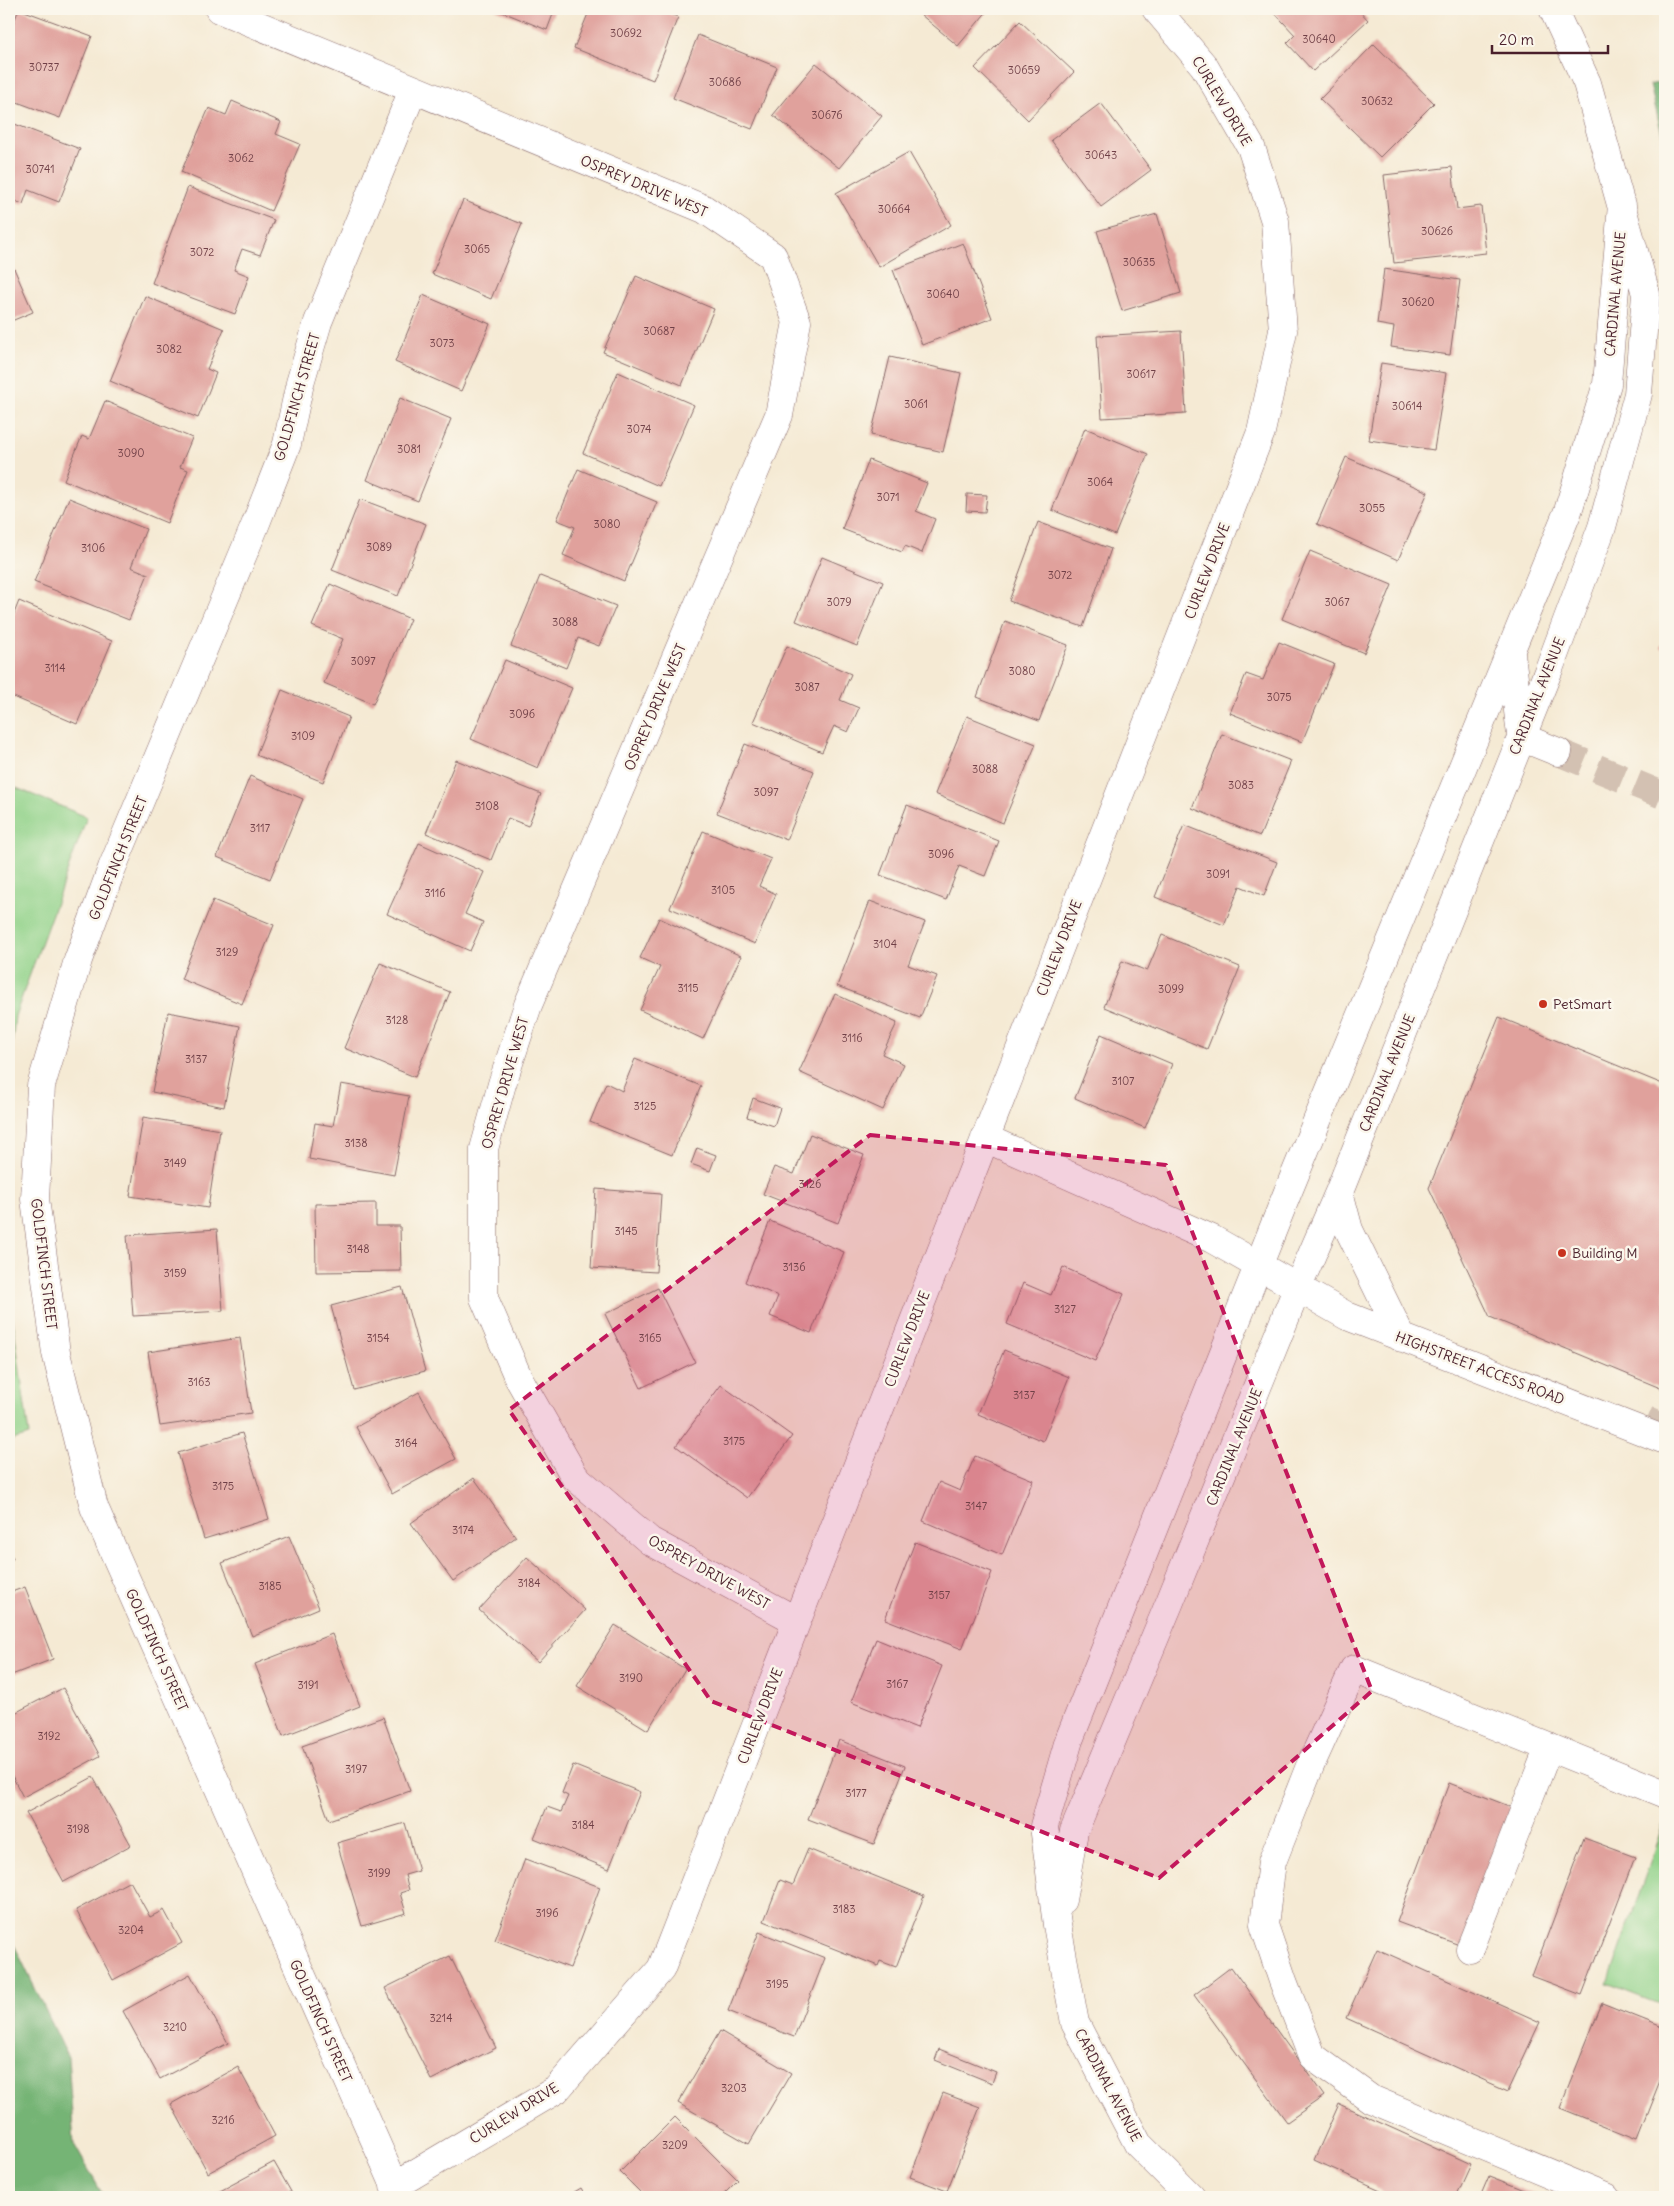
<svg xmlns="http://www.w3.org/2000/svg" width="1674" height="2206" font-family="Delius,sans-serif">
  <rect width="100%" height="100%" fill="#fbf7ec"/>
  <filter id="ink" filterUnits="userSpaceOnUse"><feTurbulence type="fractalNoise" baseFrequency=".02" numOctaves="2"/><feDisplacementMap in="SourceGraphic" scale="10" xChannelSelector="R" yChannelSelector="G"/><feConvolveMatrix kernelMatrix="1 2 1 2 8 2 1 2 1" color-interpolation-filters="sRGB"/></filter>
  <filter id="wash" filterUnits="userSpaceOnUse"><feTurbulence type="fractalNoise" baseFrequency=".0096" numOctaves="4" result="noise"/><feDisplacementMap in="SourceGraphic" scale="20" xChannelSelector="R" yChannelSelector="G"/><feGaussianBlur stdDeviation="1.12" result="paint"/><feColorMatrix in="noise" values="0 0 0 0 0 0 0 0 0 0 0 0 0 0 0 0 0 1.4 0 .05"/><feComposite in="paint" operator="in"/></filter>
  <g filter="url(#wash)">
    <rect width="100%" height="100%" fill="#f5ead4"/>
    <path fill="#91d289" stroke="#6e785a" d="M9 785 87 817 15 1016 9 1073Z
      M9 1292 29 1435 9 1441Z
      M1665 1819V2005L1608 1983Z"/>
    <path fill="#74b475" stroke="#5f6a50" d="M1665 80V147L1650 85Z
      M9 1934 68 2057 74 2144 104 2197H9Z"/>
    <g id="blocks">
      <path fill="#e0a19c" d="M19 9 92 36 60 118 9 99V34Z
        M495 9H555L547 30Z
        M590 9H657L678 17 653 80 574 48Z
        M914 9H989L958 46Z
        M1271 9H1358L1368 20 1313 71 1287 43 1295 35Z
        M1020 21 1074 72 1028 120 975 68Z
        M698 35 777 67 752 129 673 98Z
        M1374 44 1434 103 1380 157 1320 99Z
        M816 63 882 116 839 168 773 115Z
        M232 101 281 122 276 134 300 144 271 211 181 172 209 108 226 115Z
        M1101 103 1151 170 1101 207 1051 140Z
        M12 123 80 149 59 202 28 190 23 204 9 199V130Z
        M909 152 951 225 879 267 836 193Z
        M1452 167 1457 209 1481 206 1486 253 1394 263 1384 175Z
        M188 187 274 220 260 255 242 249 234 270 249 276 235 314 152 283Z
        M463 200 522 224 491 299 432 274Z
        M1157 214 1181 293 1122 311 1097 231Z
        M963 243 992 318 922 345 893 270Z
        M9 257 33 312 9 322Z
        M1384 269 1460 280 1450 355 1391 347 1394 327 1377 324Z
        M636 276 714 309 682 385 603 352Z
        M423 295 490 324 461 391 395 362Z
        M145 296 224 329 207 369 216 373 198 418 110 381Z
        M1181 331 1186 413 1102 418 1097 336Z
        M890 357 961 373 943 452 871 435Z
        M1381 363 1446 373 1434 450 1369 440Z
        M618 372 694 405 659 486 583 453Z
        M400 398 451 419 418 501 367 480Z
        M105 401 192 438 180 467 188 470 167 523 64 480 82 436 89 439Z
        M1085 428 1148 454 1115 535 1052 510Z
        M1346 457 1428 492 1398 560 1317 524Z
        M869 460 927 483 916 511 935 519 922 553 905 546 902 552 842 529Z
        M578 469 657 502 624 581 563 555 575 527 557 520Z
        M967 494 987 495 985 512 966 511Z
        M69 498 146 529 131 567 148 574 129 620 34 582Z
        M360 499 426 524 398 596 332 570Z
        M1038 522 1111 549 1083 627 1009 601Z
        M1310 551 1392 585 1364 653 1282 619Z
        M822 557 883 582 857 646 796 621Z
        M540 576 616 606 599 646 578 638 566 668 511 646Z
        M330 584 410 619 373 704 324 683 343 639 312 626Z
        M19 601 112 641 77 724 9 695V626Z
        M1005 621 1068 645 1039 721 977 697Z
        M1665 636V650L1660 648Z
        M1279 642 1334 664 1302 742 1230 713 1246 674 1263 680Z
        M787 646 851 674 840 700 859 708 848 732 834 726 822 752 753 722Z
        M505 660 572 688 538 768 471 739Z
        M282 690 349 717 323 782 256 755Z
        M967 716 1036 744 1003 823 935 794Z
        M1222 734 1291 761 1260 836 1192 808Z
        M745 744 814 771 787 840 717 813Z
        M456 760 541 794 528 826 508 818 491 860 426 833Z
        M250 776 303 799 270 879 217 857Z
        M907 805 999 841 985 876 959 866 946 900 880 875Z
        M1184 825 1277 862 1264 896 1240 886 1224 925 1155 897Z
        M703 831 771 859 759 886 776 894 755 944 670 908Z
        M419 843 484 872 465 914 483 922 470 951 387 914Z
        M213 900 274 925 242 1004 181 979Z
        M870 901 925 922 908 965 937 976 920 1018 837 986Z
        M659 918 741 956 703 1039 640 1010 660 967 640 958Z
        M1162 935 1240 967 1207 1049 1104 1007 1122 961 1147 971Z
        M380 963 450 992 415 1077 344 1048Z
        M835 994 897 1023 882 1054 904 1064 883 1110 799 1072Z
        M168 1012 240 1026 224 1107 152 1092Z
        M1499 1017 1665 1085V1390L1490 1317 1429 1188Z
        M1101 1034 1172 1064 1145 1128 1075 1098Z
        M635 1059 701 1086 672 1155 590 1122 606 1083 622 1091Z
        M341 1084 409 1096 394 1175 309 1159 315 1123 333 1126Z
        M753 1098 780 1108 774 1126 747 1117Z
        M143 1117 220 1130 208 1208 130 1196Z
        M810 1134 864 1155 838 1223 763 1194 774 1167 794 1174Z
        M697 1148 716 1155 710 1171 691 1164Z
        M596 1189 661 1194 656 1272 591 1268Z
        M376 1203V1226H400L401 1271 316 1272 315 1204Z
        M770 1221 844 1252 811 1333 770 1316 778 1296 745 1282Z
        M217 1229 223 1311 133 1316 127 1235Z
        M1063 1267 1124 1294 1095 1361 1007 1324 1023 1283 1051 1295Z
        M402 1287 425 1371 354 1390 331 1306Z
        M658 1288 695 1362 641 1388 605 1314Z
        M240 1338 251 1413 160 1426 148 1352Z
        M1004 1350 1069 1377 1043 1441 978 1414Z
        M721 1385 792 1436 747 1498 676 1446Z
        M419 1392 456 1459 392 1494 356 1427Z
        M242 1433 269 1519 204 1539 178 1453Z
        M975 1456 1033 1480 1002 1555 923 1521 939 1482 960 1491Z
        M474 1478 516 1537 453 1581 411 1523Z
        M289 1536 319 1608 252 1636 222 1563Z
        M915 1542 992 1572 962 1649 885 1619Z
        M9 1549 13 1559 9 1561Z
        M527 1557 585 1610 538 1662 479 1610Z
        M25 1587 53 1659 9 1676V1593Z
        M615 1625 685 1669 648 1730 577 1686Z
        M332 1634 360 1706 283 1736 255 1664Z
        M876 1639 942 1666 917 1728 851 1702Z
        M63 1688 100 1756 23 1797 9 1770V1716Z
        M383 1717 410 1791 329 1820 302 1746Z
        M839 1740 905 1766 874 1844 808 1819Z
        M573 1765 640 1792 609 1869 534 1838 547 1807 561 1812 568 1796 562 1793Z
        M93 1777 131 1845 64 1882 26 1813Z
        M1449 1783 1514 1808 1462 1946 1397 1922Z
        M405 1823 419 1871 405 1875 409 1890 400 1893 406 1913 362 1926 337 1843Z
        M1584 1838 1635 1857 1582 1995 1532 1976Z
        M808 1849 924 1896 896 1967 880 1961 878 1966 764 1921 780 1880 793 1885Z
        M525 1859 600 1887 570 1968 495 1940Z
        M130 1881 150 1917 164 1910 182 1943 113 1980 76 1910Z
        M759 1932 825 1958 794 2037 728 2011Z
        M1377 1949 1540 2022 1508 2091 1346 2018Z
        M450 1956 496 2048 431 2080 385 1988Z
        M1231 1967 1324 2096 1287 2122 1194 1995Z
        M190 1974 228 2043 160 2079 123 2011Z
        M1602 2003 1665 2028V2068L1637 2139 1560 2108Z
        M720 2031 791 2073 749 2144 678 2103Z
        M939 2049 996 2072 992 2083 935 2060Z
        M238 2067 275 2136 208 2173 171 2104Z
        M943 2093 980 2107 947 2191 910 2177Z
        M1339 2104 1471 2164 1456 2197H1396L1314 2160Z
        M675 2117 738 2180 721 2197H645L620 2172Z
        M274 2162 294 2197H209Z
        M1489 2176 1542 2197H1480Z
        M581 2188 586 2197H566Z"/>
    </g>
  </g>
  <g filter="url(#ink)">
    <use href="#blocks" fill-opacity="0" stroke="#866666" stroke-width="1"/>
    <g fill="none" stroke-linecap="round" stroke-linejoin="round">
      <path stroke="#d3c1b2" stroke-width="28" stroke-dasharray="28 14" stroke-linecap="butt" d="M1558 752 1665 796
        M1655 1436 1665 1413"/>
      <defs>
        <path id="minor" d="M219 9 704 209 773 256 797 322 779 415 528 1005 502 1084 484 1149V1298L518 1377 575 1477 650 1541 797 1621
          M1511 654 1521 735
          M1521 737 1558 752
          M985 1138 1212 1239 1347 1316 1665 1440
          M1339 1192 1349 1230 1402 1338
          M1062 1900 1074 1831 1169 1604 1297 1289 1339 1192 1549 669 1602 527 1638 394 1646 294 1587 83 1553 9
          M1470 1949 1549 1747
          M394 2186 556 2090 661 1969 1261 432 1283 331 1275 221 1251 147 1204 66 1156 9
          M400 2197 94 1507 56 1353 35 1199 41 1086 78 960 112 868 254 528 287 444 300 383 318 322 413 90
          M1191 2197 1138 2144 1075 2023 1057 1925 1044 1826 1069 1740 1287 1194 1568 511 1607 384 1622 205
          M1606 2197 1371 2099 1312 2056 1283 1981 1264 1925 1272 1862 1310 1766 1354 1669 1665 1794"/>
      </defs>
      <use href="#minor" stroke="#866666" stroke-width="29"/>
      <use href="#minor" stroke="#fff" stroke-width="28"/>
    </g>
  </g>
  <path fill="#c2185b" fill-opacity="0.2" stroke="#c2185b" stroke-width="4" stroke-dasharray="10 6" stroke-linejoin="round" d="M870 1135 1166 1165 1372 1691 1159 1878 711 1701 509 1410Z"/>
  <g fill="#c8321e" stroke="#fbf7ec" stroke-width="2">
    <circle cx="1543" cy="1004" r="5"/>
    <circle cx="1562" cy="1253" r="5"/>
  </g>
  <g text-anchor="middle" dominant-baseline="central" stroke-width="5" stroke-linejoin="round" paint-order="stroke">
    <g font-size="11" fill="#704047">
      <text x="626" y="33">30692</text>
      <text x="1319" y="39">30640</text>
      <text x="44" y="67">30737</text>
      <text x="1024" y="70">30659</text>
      <text x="725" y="82">30686</text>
      <text x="1377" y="101">30632</text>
      <text x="827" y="115">30676</text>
      <text x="1101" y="155">30643</text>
      <text x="241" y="158">3062</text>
      <text x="40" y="169">30741</text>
      <text x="894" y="209">30664</text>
      <text x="1437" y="231">30626</text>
      <text x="477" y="249">3065</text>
      <text x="202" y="252">3072</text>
      <text x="1139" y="262">30635</text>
      <text x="943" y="294">30640</text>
      <text x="1418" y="302">30620</text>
      <text x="659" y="331">30687</text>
      <text x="442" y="343">3073</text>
      <text x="169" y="349">3082</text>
      <text x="1141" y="374">30617</text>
      <text x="916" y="404">3061</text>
      <text x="1407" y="406">30614</text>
      <text x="639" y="429">3074</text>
      <text x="409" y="449">3081</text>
      <text x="131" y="453">3090</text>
      <text x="1100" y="482">3064</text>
      <text x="888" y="497">3071</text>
      <text x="1372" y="508">3055</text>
      <text x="607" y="524">3080</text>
      <text x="379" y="547">3089</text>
      <text x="93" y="548">3106</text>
      <text x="1060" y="575">3072</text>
      <text x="839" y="602">3079</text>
      <text x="1337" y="602">3067</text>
      <text x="565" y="622">3088</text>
      <text x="363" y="661">3097</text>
      <text x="55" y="668">3114</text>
      <text x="1022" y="671">3080</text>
      <text x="807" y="687">3087</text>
      <text x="1279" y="697">3075</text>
      <text x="522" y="714">3096</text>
      <text x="303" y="736">3109</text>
      <text x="985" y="769">3088</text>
      <text x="1241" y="785">3083</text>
      <text x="766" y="792">3097</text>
      <text x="487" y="806">3108</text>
      <text x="260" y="828">3117</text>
      <text x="941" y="854">3096</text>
      <text x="1218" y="874">3091</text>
      <text x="723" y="890">3105</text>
      <text x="435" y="893">3116</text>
      <text x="885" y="944">3104</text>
      <text x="227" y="952">3129</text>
      <text x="688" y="988">3115</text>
      <text x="1171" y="989">3099</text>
      <text x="397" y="1020">3128</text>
      <text x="852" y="1038">3116</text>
      <text x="196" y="1059">3137</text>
      <text x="1123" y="1081">3107</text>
      <text x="645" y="1106">3125</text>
      <text x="356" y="1143">3138</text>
      <text x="175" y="1163">3149</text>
      <text x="810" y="1184">3126</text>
      <text x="626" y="1231">3145</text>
      <text x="358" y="1249">3148</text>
      <text x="794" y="1267">3136</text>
      <text x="175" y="1273">3159</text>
      <text x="1065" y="1309">3127</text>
      <text x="378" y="1338">3154</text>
      <text x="650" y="1338">3165</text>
      <text x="199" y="1382">3163</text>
      <text x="1024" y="1395">3137</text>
      <text x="734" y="1441">3175</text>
      <text x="406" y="1443">3164</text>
      <text x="223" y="1486">3175</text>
      <text x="976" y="1506">3147</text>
      <text x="463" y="1530">3174</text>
      <text x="529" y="1583">3184</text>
      <text x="270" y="1586">3185</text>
      <text x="939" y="1595">3157</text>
      <text x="631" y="1678">3190</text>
      <text x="897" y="1684">3167</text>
      <text x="308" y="1685">3191</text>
      <text x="49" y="1736">3192</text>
      <text x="356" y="1769">3197</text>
      <text x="856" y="1793">3177</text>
      <text x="583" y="1825">3184</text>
      <text x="78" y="1829">3198</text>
      <text x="379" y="1873">3199</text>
      <text x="844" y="1909">3183</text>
      <text x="547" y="1913">3196</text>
      <text x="131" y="1930">3204</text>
      <text x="777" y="1984">3195</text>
      <text x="441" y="2018">3214</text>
      <text x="175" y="2027">3210</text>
      <text x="734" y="2088">3203</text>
      <text x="223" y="2120">3216</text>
      <text x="675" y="2145">3209</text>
    </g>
    <g font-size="14" fill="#4a1f2b" stroke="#fbf7ec">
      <text transform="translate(1222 101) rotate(59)">CURLEW DRIVE</text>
      <text transform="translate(644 186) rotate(23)">OSPREY DRIVE WEST</text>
      <text transform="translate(1615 294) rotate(-85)">CARDINAL AVENUE</text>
      <text transform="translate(297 397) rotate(-74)">GOLDFINCH STREET</text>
      <text transform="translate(1207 571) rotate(-69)">CURLEW DRIVE</text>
      <text transform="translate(1537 696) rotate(-68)">CARDINAL AVENUE</text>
      <text transform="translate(655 707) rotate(-67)">OSPREY DRIVE WEST</text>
      <text transform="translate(118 858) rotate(-68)">GOLDFINCH STREET</text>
      <text transform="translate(1059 948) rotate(-69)">CURLEW DRIVE</text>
      <text transform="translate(1387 1073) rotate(-68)">CARDINAL AVENUE</text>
      <text transform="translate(505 1083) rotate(-74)">OSPREY DRIVE WEST</text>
      <text transform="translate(44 1264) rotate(83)">GOLDFINCH STREET</text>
      <text transform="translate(907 1339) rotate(-69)">CURLEW DRIVE</text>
      <text transform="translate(1480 1368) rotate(21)">HIGHSTREET ACCESS ROAD</text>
      <text transform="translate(1234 1447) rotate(-68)">CARDINAL AVENUE</text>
      <text transform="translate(709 1572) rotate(29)">OSPREY DRIVE WEST</text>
      <text transform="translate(157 1650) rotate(66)">GOLDFINCH STREET</text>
      <text transform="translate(760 1716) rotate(-69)">CURLEW DRIVE</text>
      <text transform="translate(321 2021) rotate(66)">GOLDFINCH STREET</text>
      <text transform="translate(1108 2085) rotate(62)">CARDINAL AVENUE</text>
      <text transform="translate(514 2113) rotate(-32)">CURLEW DRIVE</text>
    </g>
    <g font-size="14" fill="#4a1f2b" stroke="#fbf7ec" text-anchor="start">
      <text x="1553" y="1004">PetSmart</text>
      <text x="1572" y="1253">Building M</text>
    </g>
  </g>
  <rect width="1674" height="2206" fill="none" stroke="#fbf7ec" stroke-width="30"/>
  <path d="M1492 45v8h116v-8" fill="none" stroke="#4a1f2b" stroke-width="2.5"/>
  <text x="1499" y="45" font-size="15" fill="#4a1f2b" stroke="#fbf7ec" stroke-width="4" paint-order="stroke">20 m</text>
</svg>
